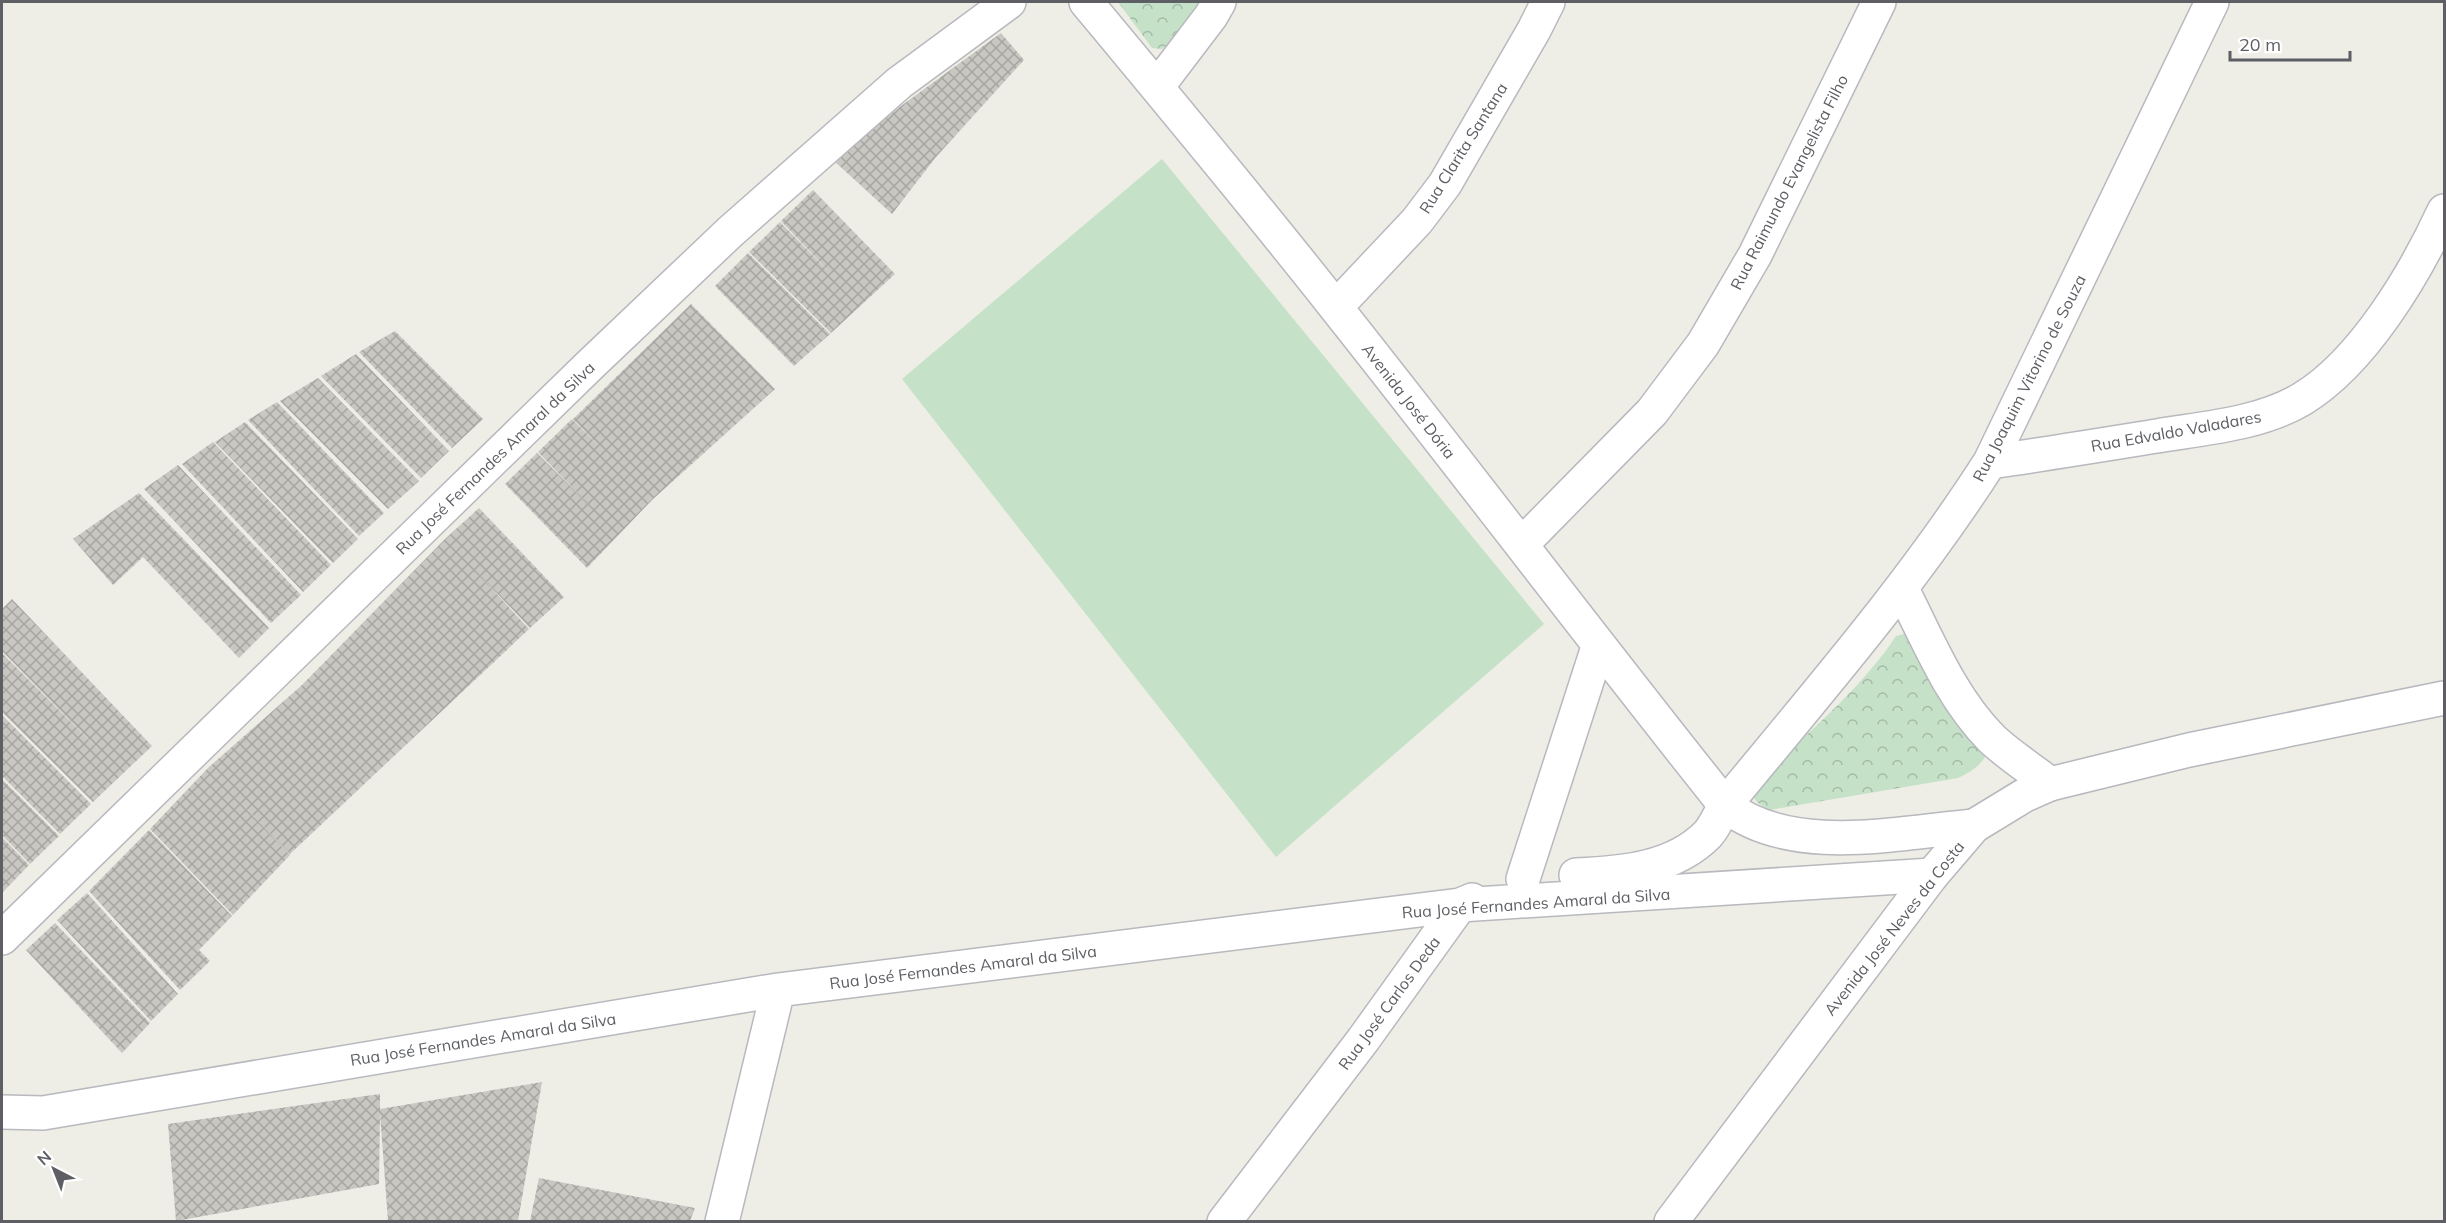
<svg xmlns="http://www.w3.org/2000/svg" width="2446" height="1223" font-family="Mulish,sans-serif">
  <defs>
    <pattern id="forest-crowns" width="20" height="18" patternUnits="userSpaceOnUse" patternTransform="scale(1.5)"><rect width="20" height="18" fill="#c5e2c9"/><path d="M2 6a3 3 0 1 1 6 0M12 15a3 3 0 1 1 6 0" fill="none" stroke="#a3baa7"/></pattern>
    <pattern id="building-cross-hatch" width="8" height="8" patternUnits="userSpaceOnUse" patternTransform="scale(1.5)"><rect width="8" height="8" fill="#c9c7c2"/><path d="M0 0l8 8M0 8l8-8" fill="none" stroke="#a6a5a1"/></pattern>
  </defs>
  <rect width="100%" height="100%" fill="#eeede6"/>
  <path fill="url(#forest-crowns)" d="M1118 2H1204L1181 34 1162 49 1152 48Z
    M1911 632 1990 746C1985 763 1973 771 1958 778L1769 810C1757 803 1750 799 1753 784 1801 739 1859 692 1896 636Z"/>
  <path fill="#c5e2c9" d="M1162 159 1544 624 1276 857 902 379Z"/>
  <path fill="url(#building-cross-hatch)" d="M1001 33 1024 60 936 157 892 214 833 160 901 106Z
    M813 190 895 274 831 333 749 252 780 222 834 277 781 221Z
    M748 253 830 334 794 366 715 286Z
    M691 304 775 389 652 500 587 568 505 484 537 453 593 509 538 452 572 419 602 449 573 419Z
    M395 331 483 419 452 448 359 352Z
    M356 354 449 451 421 478 321 376Z
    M318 378 419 481 388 509 280 401Z
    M277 402 384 513 359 536 248 420Z
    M245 422 358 539 333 563 215 442Z
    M213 442 331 565 303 592 182 464Z
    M178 465 301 595 271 623 144 489Z
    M139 493 269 628 239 658 143 557 113 585 73 539Z
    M479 508 564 597 530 628 472 567 529 629 290 854 233 795 290 855 233 915 150 829 208 768 302 685 445 539Z
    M12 599 152 746 93 802 2 712V653L103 754 2 651V609Z
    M2 715 91 804 60 834 2 776Z
    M2 779 59 836 30 864 2 835Z
    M149 830 232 916 199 950 210 961 180 990 89 891Z
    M2 837 29 865 2 893Z
    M87 893 178 994 151 1021 57 920Z
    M55 923 150 1023 122 1053 26 950Z
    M542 1082 518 1221H388L380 1113 379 1184 176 1221 168 1124 380 1094V1109Z
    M539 1178 695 1208 690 1221H530Z"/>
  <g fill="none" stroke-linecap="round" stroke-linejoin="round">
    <defs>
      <path id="street" d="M1086 2C1170 103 1255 205 1337 309 1468 474 1594 641 1725 805 1789 857 1897 833 1974 826
        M1157 87 1211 16 1219 2
        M1336 307 1417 221 1445 184 1534 30 1548 2
        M1990 462C2046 454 2101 445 2157 436 2205 428 2260 424 2302 399 2363 362 2415 274 2444 211
        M1522 544 1652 412 1703 344 1755 255 1879 2
        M1902 589C1928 640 1951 698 1992 739 2009 755 2031 769 2050 784
        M1576 875C1622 873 1674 869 1708 834 1715 826 1720 814 1725 805 1817 693 1912 584 1990 462L2212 2
        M1523 879 1598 647
        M2 938 590 365 730 232 899 83 1009 2
        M2 1112 43 1113 778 990 1460 905 1932 875
        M722 1222 778 990
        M1224 1222 1363 1040 1460 905 1472 900"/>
      <path id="secondary" d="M1671 1222 1932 875 1974 826 2025 795 2050 784 2189 750 2444 698"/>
    </defs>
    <use href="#street" stroke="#b8b9be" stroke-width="36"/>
    <use href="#secondary" stroke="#b7b8bd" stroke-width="36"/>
    <use href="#street" stroke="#fff" stroke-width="33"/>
    <use href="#secondary" stroke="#fff" stroke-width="33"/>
  </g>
  <g text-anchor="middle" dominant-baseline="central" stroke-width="6" stroke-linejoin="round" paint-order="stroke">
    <g font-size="16" fill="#5d5f64" stroke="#fff">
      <text transform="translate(1463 148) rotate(-58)">Rua Clarita Santana</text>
      <text transform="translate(1789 182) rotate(-63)">Rua Raimundo Evangelista Filho</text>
      <text transform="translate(2029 378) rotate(-63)">Rua Joaquim Vitorino de Souza</text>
      <text transform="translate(1409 401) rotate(52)">Avenida José Dória</text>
      <text transform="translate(2176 431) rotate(-10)">Rua Edvaldo Valadares</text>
      <text transform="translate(495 458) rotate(-44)">Rua José Fernandes Amaral da Silva</text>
      <text transform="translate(1536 903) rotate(-4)">Rua José Fernandes Amaral da Silva</text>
      <text transform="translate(1894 928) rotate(-52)">Avenida José Neves da Costa</text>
      <text transform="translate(963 967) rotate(-7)">Rua José Fernandes Amaral da Silva</text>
      <text transform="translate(1389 1003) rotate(-54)">Rua José Carlos Deda</text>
      <text transform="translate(483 1039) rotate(-9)">Rua José Fernandes Amaral da Silva</text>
    </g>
  </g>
  <rect width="2446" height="1223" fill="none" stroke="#5d5f64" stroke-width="6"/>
  <g transform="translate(54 1169) rotate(318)" stroke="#ffffff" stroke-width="4.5" paint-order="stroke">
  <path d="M0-4.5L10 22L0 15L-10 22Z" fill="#5d5f64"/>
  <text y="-9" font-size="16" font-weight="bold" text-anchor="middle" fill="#5d5f64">N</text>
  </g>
  <path d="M2230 51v9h120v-9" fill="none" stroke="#5d5f64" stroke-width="3"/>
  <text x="2239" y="51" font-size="18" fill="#5d5f64" stroke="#ffffff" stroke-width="4.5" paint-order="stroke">20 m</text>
</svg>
